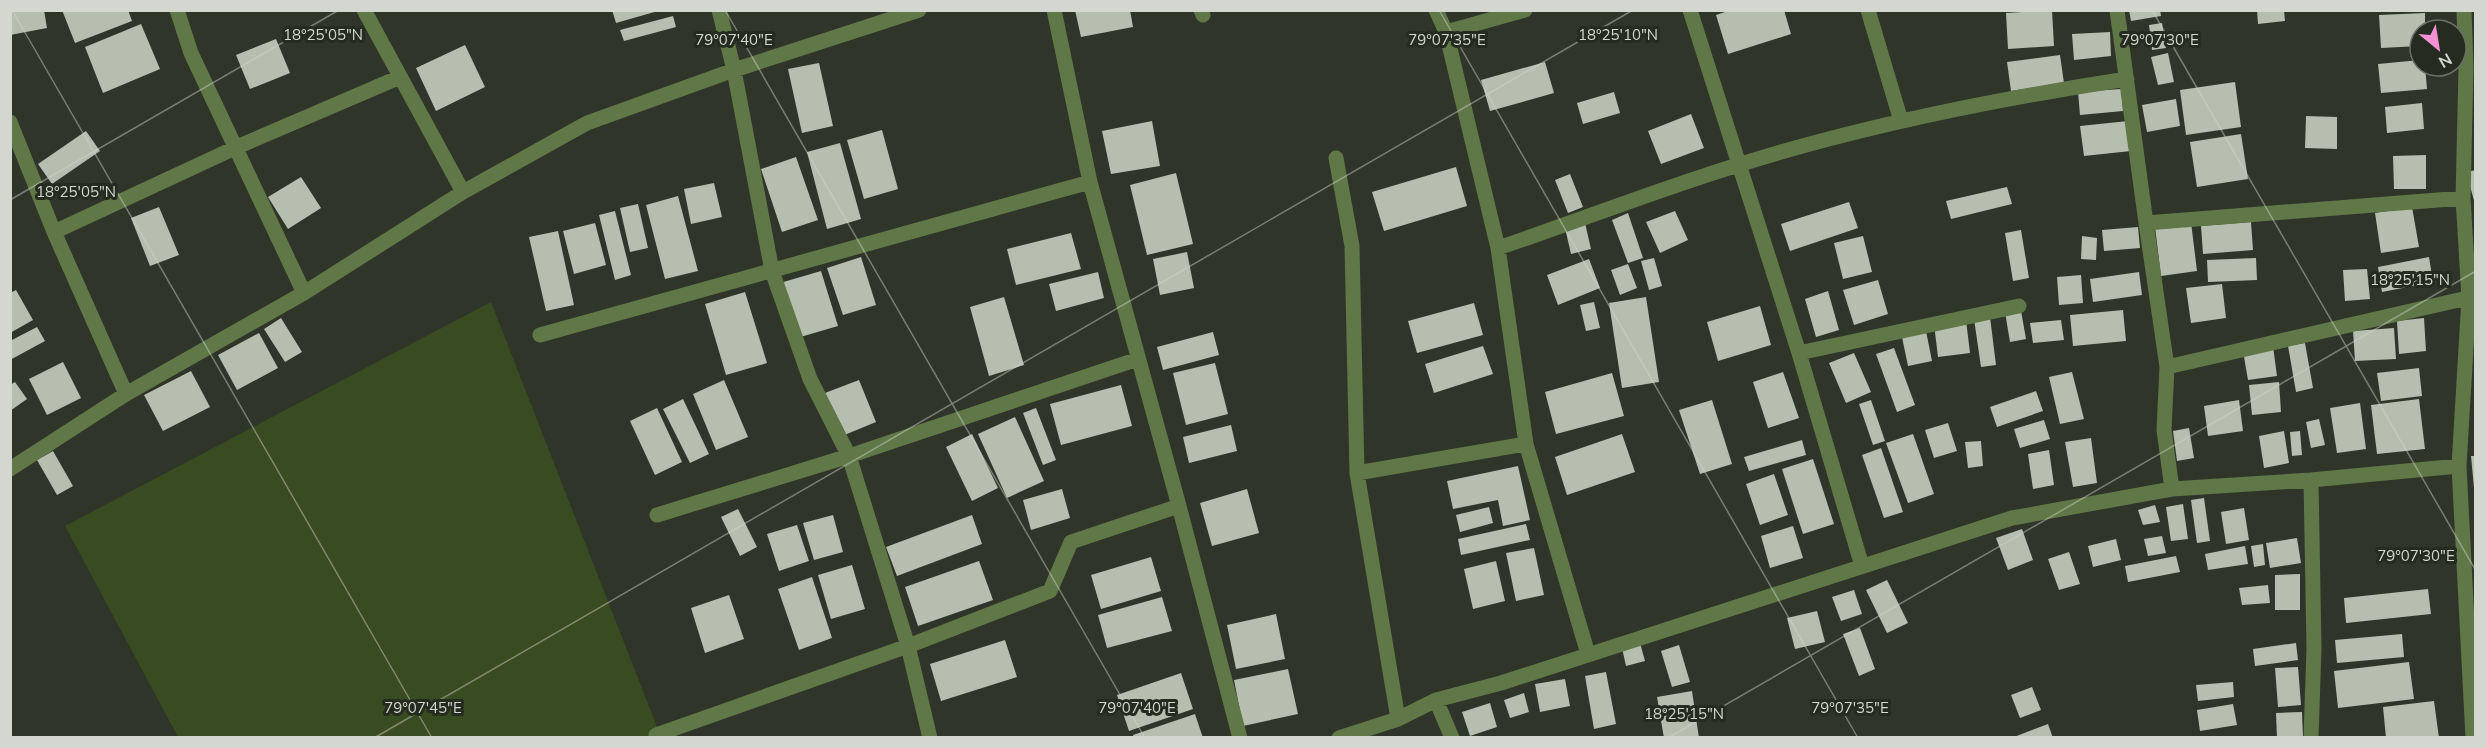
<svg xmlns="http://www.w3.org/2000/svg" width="2486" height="748" font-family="Mulish,sans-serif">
  <rect width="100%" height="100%" fill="#2f3529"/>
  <path fill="#384b21" d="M491 302 661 737H178L65 526Z"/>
  <path fill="#b6beaf" d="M10 10H44L47 28 10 35Z
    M62 10H128L132 21 75 43Z
    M612 10H658V11L616 23Z
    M1075 10H1130L1133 27 1081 37Z
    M1731 10H1784L1791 34 1728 54 1716 15Z
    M2052 10 2054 46 2008 49 2006 13Z
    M2129 10H2160L2161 16 2131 21Z
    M2257 10H2284L2285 21 2258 24Z
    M2425 13V30H2420V46L2381 48 2379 15Z
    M673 16 676 27 624 41 620 30Z
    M2162 23 2166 48 2152 50 2149 25Z
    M141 24 160 69 103 93 85 47Z
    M2110 32 2111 56 2074 60 2072 34Z
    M276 39 290 73 250 89 236 55Z
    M465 45 485 87 436 111 416 68Z
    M2168 53 2174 82 2158 85 2151 57Z
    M2060 55 2064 83 2011 91 2007 62Z
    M2420 60V66H2425L2427 89 2381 93 2378 64Z
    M1545 62 1554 93 1490 111 1481 80Z
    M819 63 833 126 802 133 788 69Z
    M2235 82 2241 127 2186 135 2180 90Z
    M2121 89 2123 111 2080 115 2078 92Z
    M1614 92 1620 113 1583 124 1577 103Z
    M2176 99 2180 126 2147 132 2142 105Z
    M2422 103 2424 129 2387 133 2385 107Z
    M1691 114 1704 148 1661 164 1648 131Z
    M2306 116 2337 117V149L2305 148Z
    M1152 121 1160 166 1111 174 1102 131Z
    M2128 121 2131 151 2084 156 2080 126Z
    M882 130 898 189 864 199 847 140Z
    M86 131 100 151 52 184 38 164Z
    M2241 134 2248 179 2197 187 2190 142Z
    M840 143 861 219 827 229 807 152Z
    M2426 155V189H2394L2393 156Z
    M796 157 818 220 782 232 761 169Z
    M1456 167 1467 206 1384 231 1372 192Z
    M2476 170V204H2475L2466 172Z
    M1176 173 1193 244 1147 255 1130 185Z
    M1570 174 1583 207 1568 213 1555 180Z
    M301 177 321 208 288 229 268 197Z
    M714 183 722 217 691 224 684 189Z
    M2007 187 2012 204 1951 219 1946 201Z
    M678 196 698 271 665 279 646 205Z
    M1849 202 1858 228 1790 251 1781 224Z
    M638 204 648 248 630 252 620 208Z
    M159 207 179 255 150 266 131 218Z
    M2412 207 2419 247 2381 253 2375 213Z
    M615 211 631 275 615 280 599 215Z
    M1675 211 1688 240 1660 253 1646 222Z
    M1628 213 1643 258 1628 263 1612 220Z
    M2191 222 2197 271 2161 276 2155 227Z
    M2251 222 2253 250 2203 254 2201 226Z
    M595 223 606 265 574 274 563 231Z
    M1585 223 1591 249 1571 254 1565 228Z
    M2138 227 2140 248 2104 251 2102 230Z
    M2021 230 2029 278 2013 281 2005 233Z
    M558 231 574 305 546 311 529 237Z
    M1071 233 1081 269 1016 285 1007 249Z
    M1863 236 1872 272 1843 279 1834 243Z
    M2082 236 2097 238 2096 260 2081 259Z
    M1187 252 1194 288 1160 295 1153 259Z
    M861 257 876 305 843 315 827 268Z
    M2429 257 2433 282 2382 292 2378 267Z
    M1654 258 1662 286 1649 290 1641 261Z
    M2256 258 2257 280 2208 282 2207 260Z
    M1589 259 1600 288 1558 305 1547 275Z
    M1628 264 1637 288 1620 295 1611 270Z
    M2367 269 2370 299 2345 301 2343 270Z
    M821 271 838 326 797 338 780 283Z
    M1098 272 1104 298 1056 311 1049 284Z
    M2139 272 2142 295 2093 302 2090 279Z
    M2081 275 2083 303 2059 305 2057 277Z
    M1878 280 1888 314 1854 325 1843 290Z
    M2222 284 2226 318 2191 323 2186 288Z
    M16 290 33 320 10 333V293Z
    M1828 291 1839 330 1816 337 1805 299Z
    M745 292 767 363 726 375 705 304Z
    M1004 297 1024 365 989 376 970 307Z
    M1646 297 1659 382 1622 388 1609 303Z
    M1594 302 1600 328 1586 331 1580 305Z
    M1474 303 1483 335 1417 353 1408 321Z
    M2020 305 2026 339 2010 342 2004 306Z
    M1760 306 1771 345 1718 361 1707 322Z
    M2123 310 2126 341 2073 346 2070 315Z
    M1990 317 1996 365 1981 367 1974 319Z
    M281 318 302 352 285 362 264 329Z
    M2424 318 2426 351 2399 354 2397 321Z
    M1966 320 1970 353 1938 357 1934 324Z
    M2061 320 2064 340 2033 343 2030 323Z
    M37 327 45 341 10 360V341Z
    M2394 328 2396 359 2355 361 2353 331Z
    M1926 331 1932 361 1908 366 1902 337Z
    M1213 332 1219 355 1163 370 1157 347Z
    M259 333 278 368 237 390 218 355Z
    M2305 343 2313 388 2296 392 2288 346Z
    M1483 346 1493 374 1434 393 1425 364Z
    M2273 346 2277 376 2248 380 2243 351Z
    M1894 348 1915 405 1897 412 1876 354Z
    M1854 353 1871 392 1846 403 1829 363Z
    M63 362 81 398 47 415 29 379Z
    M1215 363 1228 414 1186 425 1173 373Z
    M2419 368 2422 396 2381 401 2377 373Z
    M191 371 210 407 163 431 144 395Z
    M1783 372 1799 418 1768 428 1753 382Z
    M2072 372 2084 419 2060 424 2049 377Z
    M1612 373 1624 416 1556 434 1545 392Z
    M724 380 748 437 716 450 693 394Z
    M859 380 876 422 842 436 825 393Z
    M15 382 27 399 10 411V385Z
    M2279 382 2281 412 2252 415 2249 385Z
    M1121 385 1132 426 1061 445 1050 404Z
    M2036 391 2043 411 1997 427 1990 407Z
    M683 399 709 454 690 463 663 409Z
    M2419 399 2425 449 2377 454 2371 405Z
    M1712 400 1732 464 1700 474 1679 410Z
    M1871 400 1885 441 1873 445 1859 404Z
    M2239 400 2243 431 2208 436 2204 406Z
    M2360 403 2366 449 2337 453 2330 408Z
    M657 408 682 462 655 475 630 421Z
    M1036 408 1056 460 1043 465 1023 413Z
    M1015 417 1044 481 1007 498 978 434Z
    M2319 419 2325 445 2311 448 2306 422Z
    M2044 420 2050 439 2020 448 2014 429Z
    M1948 423 1957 451 1934 458 1925 430Z
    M1231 425 1237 451 1189 463 1183 437Z
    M2189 428 2194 458 2177 461 2173 431Z
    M2284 431 2289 463 2264 468 2259 436Z
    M2300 431 2302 455 2292 456 2290 432Z
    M972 434 998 488 972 501 946 447Z
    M1622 434 1635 472 1567 495 1555 457Z
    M1913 434 1934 494 1908 503 1886 443Z
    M2091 438 2097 483 2073 487 2065 442Z
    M1802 440 1806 455 1749 471 1744 457Z
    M1981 441 1983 466 1968 468 1965 442Z
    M1881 448 1903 512 1884 518 1862 455Z
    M2049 450 2054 485 2033 489 2028 454Z
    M53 451 73 486 57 495 37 460Z
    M2471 456H2476V488H2474Z
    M1813 459 1834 524 1803 534 1782 469Z
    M1518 466 1530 520 1503 526 1498 500 1453 509 1447 481Z
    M1774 474 1788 515 1760 525 1746 484Z
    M1062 489 1070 518 1031 530 1023 500Z
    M1247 489 1259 533 1212 546 1200 503Z
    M2204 498 2210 541 2197 543 2191 500Z
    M2183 504 2188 539 2171 541 2166 507Z
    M2155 505 2160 522 2143 525 2138 510Z
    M1489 507 1493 523 1460 532 1456 515Z
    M2244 508 2249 540 2226 544 2221 512Z
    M738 509 757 547 740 556 721 517Z
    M833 515 843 552 814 560 803 523Z
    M972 515 982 544 897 576 886 547Z
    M1526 524 1530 540 1461 555 1458 539Z
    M797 525 809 561 779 571 767 534Z
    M1793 526 1803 558 1770 568 1761 536Z
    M2022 529 2033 560 2008 570 1996 538Z
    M2162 536 2166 553 2148 556 2144 539Z
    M2297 538 2301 563 2270 568 2266 543Z
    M2116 539 2121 560 2093 567 2088 546Z
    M2263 544 2265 565 2254 567 2251 546Z
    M2245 546 2248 564 2208 570 2205 554Z
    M1534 548 1544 595 1516 601 1506 553Z
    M2069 552 2080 584 2059 590 2048 559Z
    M2176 556 2180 572 2128 582 2125 566Z
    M1151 557 1161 591 1101 609 1091 575Z
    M979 561 993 600 918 626 905 587Z
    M1496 561 1505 601 1473 609 1464 569Z
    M852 565 865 609 831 619 818 575Z
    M2300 574V610H2275V575Z
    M812 577 832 638 799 650 778 589Z
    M1887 580 1908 623 1887 633 1866 590Z
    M2268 585 2270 603 2242 605 2239 588Z
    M2428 589 2431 614 2346 623 2344 598Z
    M1854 590 1862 614 1841 621 1832 597Z
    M729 595 744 639 705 653 691 608Z
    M1162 597 1172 631 1107 648 1098 615Z
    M1817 611 1825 642 1795 649 1787 618Z
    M1276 614 1285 659 1236 669 1227 625Z
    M1860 628 1875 669 1859 676 1843 634Z
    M2402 634 2404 657 2337 663 2335 640Z
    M1005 640 1017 677 941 701 930 664Z
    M1640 643 1645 661 1626 666 1622 648Z
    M2296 643 2298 660 2255 666 2253 649Z
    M1679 645 1690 682 1672 687 1661 651Z
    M2409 662 2414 699 2338 708 2334 671Z
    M2298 667 2301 705 2278 707 2275 668Z
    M1288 669 1298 714 1243 726 1234 680Z
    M1606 672 1616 724 1594 729 1585 676Z
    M1181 673 1193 709 1129 731 1117 695Z
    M1565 679 1570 706 1540 712 1535 684Z
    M2233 682 2234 697 2198 701 2196 685Z
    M2032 687 2041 710 2020 718 2011 695Z
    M1692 691 1699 738H1664L1657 697Z
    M1524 693 1529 712 1510 718 1504 700Z
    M2434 701 2439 738H2386L2383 707Z
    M1490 703 1497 727 1470 736 1462 712Z
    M2233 704 2237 725 2200 731 2197 710Z
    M2302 712 2303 738H2277L2276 713Z
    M1195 714 1203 738H1134L1133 735Z
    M2048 724 2053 738H2014V737Z"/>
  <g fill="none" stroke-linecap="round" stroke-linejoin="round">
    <path stroke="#607847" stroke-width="15" d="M177 10 191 53 304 293
      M364 10 463 192
      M719 10 734 70 772 271 810 379 849 456 908 646 930 738
      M1201 10 1203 15
      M1436 10 1446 32 1498 248 1526 444 1588 654
      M1690 10 1799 353 1862 566
      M1868 10 1901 121
      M2117 10 2146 223
      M2464 10 2466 68 2463 198 2469 298 2459 466 2473 738
      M1446 32 1525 10
      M10 122 54 232
      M1336 158 1352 246 1357 473 1398 719
      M1498 248C1578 221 1657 190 1738 165 1865 125 1996 99 2127 79
      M540 335 1090 182
      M1799 353 2019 306
      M2167 367 2146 223 2463 198
      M126 394 54 232 237 147 400 77
      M10 469 126 394 304 293 463 192 587 123 734 70 919 10
      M1357 473 1526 444
      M2172 489 2164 430 2167 367 2476 296
      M1179 506 1240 738
      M657 515 849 456 1138 359
      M1436 700 1452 738
      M656 735 908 646 1050 591 1071 542 1179 506 1090 182 1054 10
      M1339 738 1398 719 1436 700 1501 683 2012 518 2172 489 2311 480
      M2311 738 2314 648 2311 480 2459 466"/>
  </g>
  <path fill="none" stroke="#d3d7cf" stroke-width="1.5" stroke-opacity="0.45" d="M12 10 432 738M725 10 1145 738M1439 10 1858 738M2152 10 2476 571M10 200 339 10M374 738 1633 10M1668 738 2476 271"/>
  <g font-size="15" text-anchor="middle" fill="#d3d7cf" stroke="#252b1f" stroke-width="6" stroke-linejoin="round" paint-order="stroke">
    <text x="323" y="40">18°25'05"N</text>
    <text x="1618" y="40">18°25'10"N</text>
    <text x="734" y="45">79°07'40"E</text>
    <text x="1447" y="45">79°07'35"E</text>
    <text x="2160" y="45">79°07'30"E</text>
    <text x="76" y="197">18°25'05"N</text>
    <text x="2410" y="285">18°25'15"N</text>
    <text x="2416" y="561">79°07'30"E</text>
    <text x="423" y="713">79°07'45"E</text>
    <text x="1137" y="713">79°07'40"E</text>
    <text x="1850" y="713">79°07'35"E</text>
    <text x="1684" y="719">18°25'15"N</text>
  </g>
  <rect width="2486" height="748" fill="none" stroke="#d3d7cf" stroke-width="24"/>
  <g transform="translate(2438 48) rotate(150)"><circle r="28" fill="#252b1f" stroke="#6b7065" stroke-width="1.5"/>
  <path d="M0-4.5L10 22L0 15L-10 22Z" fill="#f391d5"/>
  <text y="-9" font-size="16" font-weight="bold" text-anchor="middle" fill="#d3d7cf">N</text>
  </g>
</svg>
